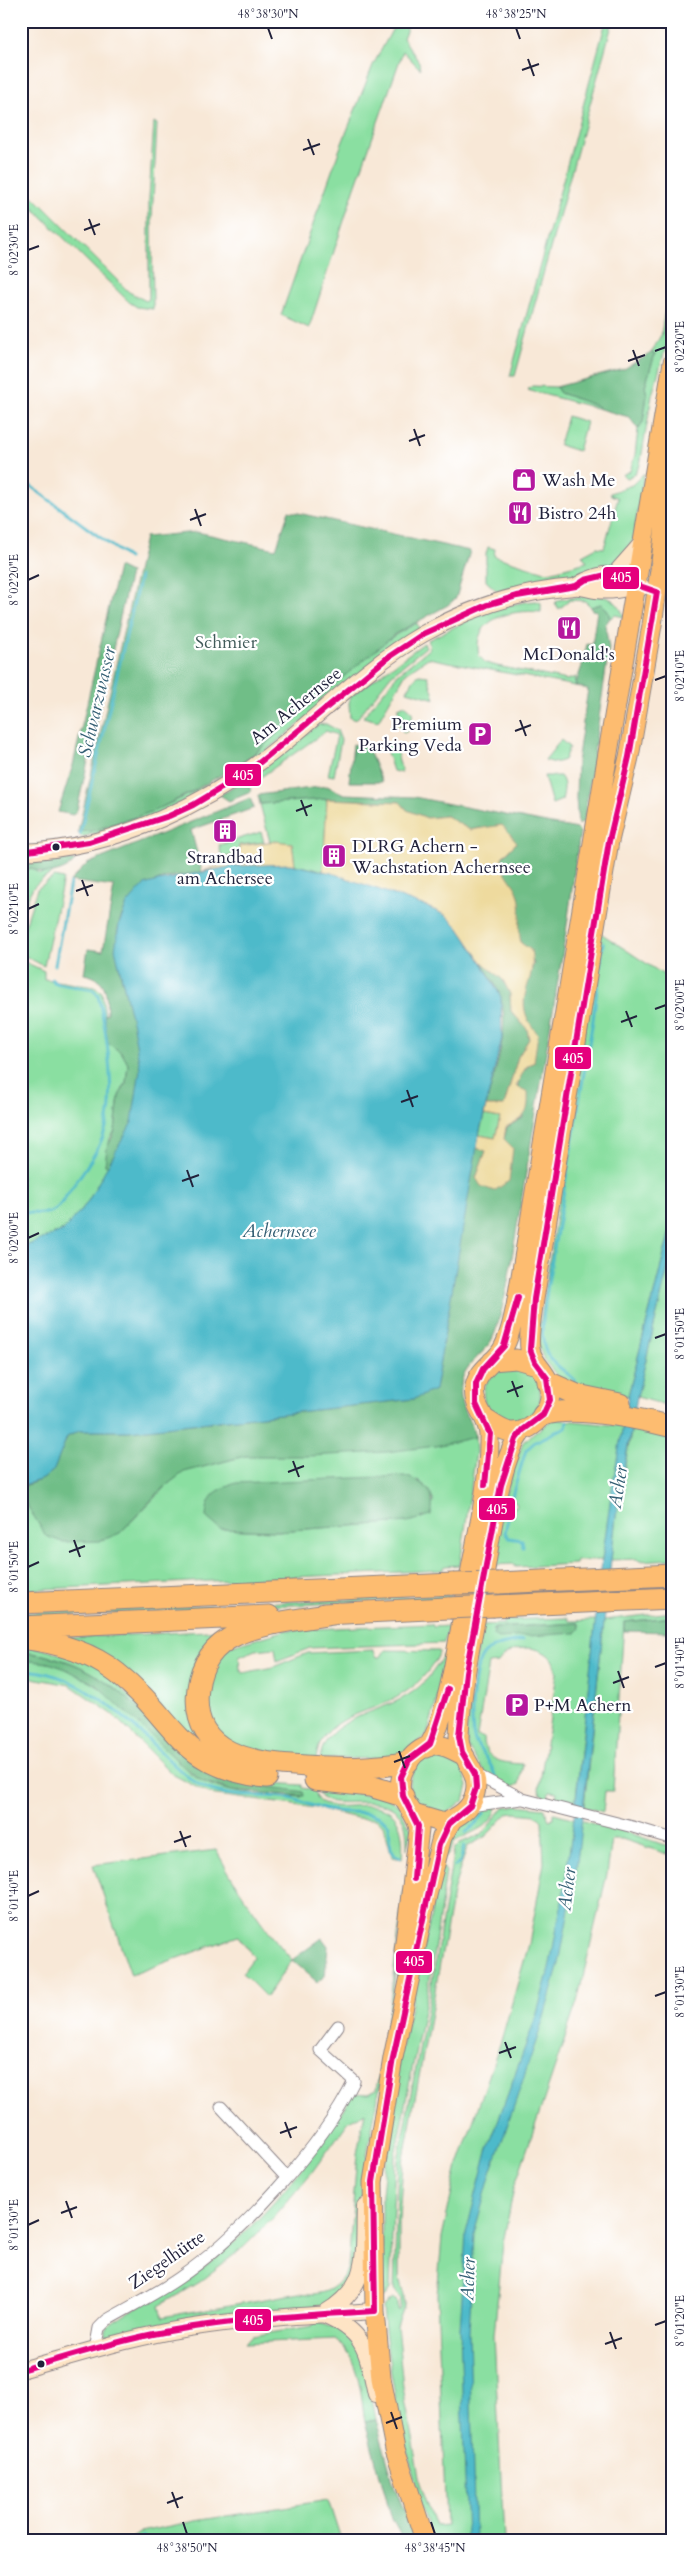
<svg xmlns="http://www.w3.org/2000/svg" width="694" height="2561" font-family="Cardo,serif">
  <rect width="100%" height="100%" fill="#fff"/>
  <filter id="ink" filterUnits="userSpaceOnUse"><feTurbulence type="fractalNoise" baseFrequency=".02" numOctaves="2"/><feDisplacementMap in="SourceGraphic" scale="10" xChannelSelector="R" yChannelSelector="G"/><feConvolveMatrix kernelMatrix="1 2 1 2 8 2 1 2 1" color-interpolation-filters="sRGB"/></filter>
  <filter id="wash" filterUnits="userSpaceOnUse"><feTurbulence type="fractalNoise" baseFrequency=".0096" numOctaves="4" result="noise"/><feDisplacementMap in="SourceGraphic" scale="20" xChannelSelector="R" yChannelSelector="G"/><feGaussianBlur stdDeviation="1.12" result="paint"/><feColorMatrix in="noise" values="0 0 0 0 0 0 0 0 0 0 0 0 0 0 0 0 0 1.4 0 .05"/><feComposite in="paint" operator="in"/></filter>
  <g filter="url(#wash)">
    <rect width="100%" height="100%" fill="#f8e8d7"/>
    <path fill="#8adfa1" stroke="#56806e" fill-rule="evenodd" d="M397 21H410L403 38 419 62 420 69 403 51 354 190 309 328 281 315 339 151 373 65Z
      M606 21H613L515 376H510Z
      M154 122 157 124 152 219 153 309 137 307 129 302 21 196V184L129 292 146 301 149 299V198Z
      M673 259 672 326 652 395 640 465 635 473 628 478 622 475 630 471 635 455 638 429 643 422 647 396 645 386 655 354 651 353 661 335Z
      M532 386 556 387 560 393 597 406 600 409 527 390Z
      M567 416 586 422 578 451 559 445Z
      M644 473 633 540 628 550 613 568 596 573 506 591H497L486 581V554L488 547 495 549 494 556 542 571 549 572 587 562 582 555 597 547 604 548 618 498 611 495 610 493 632 485Z
      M582 596C603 596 616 594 624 617L615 615 610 618 607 609 601 604 591 607 585 601 570 600 559 609 555 603 558 600Z
      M537 601 541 603V612C511 609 471 618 479 656L486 663 497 666 567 680 576 677 575 686 428 658 406 673 378 721 363 717 398 674 430 648 428 640C461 624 500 602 537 601Z
      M417 623 419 629 234 776 141 822 81 837 78 832C129 826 207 790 248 759 260 750 271 739 282 729 322 693 368 647 417 623Z
      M424 643 426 647 391 675 356 720 350 718 349 703 351 696Z
      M419 675 428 676 435 699 407 691 414 679Z
      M405 705 413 712 410 729 404 733 399 725 398 708Z
      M326 724 337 730 341 740 334 776 328 775 337 735 326 731 254 782 252 774 318 725Z
      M561 740 569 747 564 760 555 763 545 760Z
      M389 744 396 748 402 773 393 771 385 746Z
      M544 776H560C566 783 564 791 562 800L552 804Z
      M327 799 323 871 295 865 292 843 270 842 260 804Z
      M261 832 264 842 239 845V854L222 858 219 845Z
      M32 868 40 874 60 870C29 884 31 889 21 919V871Z
      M54 877 63 879 44 966 21 954V938L37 889Z
      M599 932 673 981V1219L628 1396 563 1383 544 1360 537 1342Z
      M21 960 44 971V979L94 987 102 992 108 1043 122 1053 128 1064 126 1083 119 1096 115 1131 110 1138 105 1165 108 1166 87 1203 64 1230 21 1248Z
      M484 1115 500 1118 495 1138 479 1135Z
      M673 1247V1338L665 1373 673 1376V1407L637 1397Z
      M504 1365 535 1373C548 1405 537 1415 508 1426 502 1421 490 1415 487 1408 477 1388 489 1375 504 1365Z
      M465 1413 475 1434 476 1452 460 1565 445 1566 443 1570 21 1590V1494L120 1533 167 1485 183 1472 245 1456ZM418 1480 428 1489 434 1502 408 1522 277 1531 220 1529Z
      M553 1419 623 1426 602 1560 576 1561 575 1564 515 1567V1564L491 1565 504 1506 516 1507 517 1503 505 1495 523 1442Z
      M632 1428 673 1431V1559L639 1561 638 1559 611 1560 617 1507Z
      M451 1595V1598L21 1617V1613Z
      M673 1612V1617L624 1622 613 1791H605L603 1812 584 1807 604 1620Z
      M568 1618 569 1621 596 1620 575 1805 555 1800 557 1792 550 1791 546 1798 541 1794 539 1789 557 1673C555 1667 554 1660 548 1655 533 1643 508 1647 498 1663L489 1664 477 1736 484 1738C484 1762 504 1763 523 1764L519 1784 511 1788 488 1778 469 1749 466 1735 480 1625 504 1624V1620ZM578 1623 580 1625 576 1633 492 1630 495 1628Z
      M432 1624 433 1627 448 1626 444 1643 310 1648 277 1661 275 1648 255 1650 239 1657 240 1669 243 1673 273 1667 308 1653 373 1650 377 1657H381L385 1650 439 1651C439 1656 435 1662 431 1667 421 1682 406 1693 390 1701 360 1715 321 1719 316 1759L261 1758 216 1736 201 1691 222 1649 287 1630Z
      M228 1630 197 1669 223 1762 67 1638Z
      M21 1643 98 1665 167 1733 271 1783 302 1785V1788L314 1790C320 1834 411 1764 402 1859L392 1857 384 1826 375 1819 357 1818 316 1808 209 1794 172 1774 112 1714 70 1685 21 1676V1660C80 1659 123 1706 161 1744 174 1757 188 1774 204 1782 233 1796 270 1795 302 1797 267 1789 227 1785 196 1765 183 1756 172 1742 160 1731 118 1687 85 1657 21 1652Z
      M443 1655 447 1663 427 1735 399 1758 320 1759C325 1717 378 1714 408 1695 423 1686 435 1671 443 1655Z
      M439 1750 461 1764 468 1786 464 1800 445 1815 420 1807 410 1794 409 1782 418 1762Z
      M318 1790 384 1796 399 1806 411 1829 407 1849C407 1840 407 1830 404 1822 387 1783 323 1819 318 1790Z
      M518 1805 544 1808 549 1820 554 1819V1813L601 1826V1823L673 1848V1856L622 1839H612L607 1874 577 2002 514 2188 503 2243 494 2335 504 2540H432C409 2464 389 2387 383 2307L393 2299 397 2301V2310H399L401 2299 394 2289 398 2160 429 2000 454 1849 460 1843 482 1834 504 1807ZM514 1813 536 1815 542 1821 544 1863 529 1944 501 2041 458 2165 442 2237 437 2295 446 2525 436 2526 420 2483 403 2387 397 2326 404 2306V2295L399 2278V2218L403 2163 454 1888 467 1847 486 1836 507 1814Z
      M497 1807C493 1828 469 1832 454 1842L448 1855 445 1858 450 1834 480 1809Z
      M216 1850C238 1890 262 1926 292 1960L266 1997 242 1973 254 1957 238 1936 131 1975 93 1865Z
      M442 1865 446 1872 429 1985 395 2155 390 2289 384 2298 382 2297V2194L393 2088Z
      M404 1888 387 2049 367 2155 358 2265 344 2293 322 2306 106 2337V2329L109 2325C126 2314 143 2303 160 2293 170 2287 182 2284 191 2277 259 2229 311 2163 353 2093L369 2094 376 2090 385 2042ZM365 2112 357 2154 348 2267C339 2289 323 2297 299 2293L162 2317 159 2306 199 2282 244 2247 274 2217 312 2172 349 2121Z
      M315 2321C328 2324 342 2329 353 2339 364 2350 373 2403 376 2420L365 2422C361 2396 359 2355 335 2339L246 2343 252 2336 312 2326Z
      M328 2500 341 2540H130L140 2532 195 2521Z"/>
    <path fill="#6fbe87" stroke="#487061" d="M651 353 655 354 645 386 647 395 643 422 638 429 629 417 600 409 597 406 560 393 556 387 624 369Z
      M289 511 470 551 456 598 448 605 395 634 306 708 248 759 190 793 154 811 92 831 78 832 145 537 197 532 276 549Z
      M118 567 130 573 77 810 73 815 58 812 73 765Z
      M601 604 607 609 610 618 605 625 609 648 584 822 578 825 576 798 577 763 588 689 575 686 582 666 587 644 592 645 597 611 592 610 591 607Z
      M353 744 368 748 382 782H349Z
      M247 777 251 792 229 801 220 795Z
      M327 786 344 794 414 797 577 829 580 832 566 932 507 1287C503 1303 500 1321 494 1335 484 1360 457 1362 461 1398 462 1412 473 1423 475 1437L436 1446 386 1452 309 1456H245L184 1472 163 1488 120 1533 100 1541 62 1542 46 1536 25 1502 21 1504V1487L43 1479 53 1470 67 1437 79 1431H129L413 1399 435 1389 476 1148 486 1151 476 1178 504 1139 507 1127 523 1118C518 1095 511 1077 534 1062L524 1006 525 988 534 963 521 944 518 931 519 896 502 869V858L517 842 480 828 470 830 446 816 427 818 407 810 400 802 327 799 260 804 258 795Z
      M250 798 254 808 191 830 202 872C188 875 169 875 157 881 75 924 144 1005 140 1070 139 1086 137 1109 132 1123 126 1138 115 1152 108 1166L105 1165 107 1148 115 1131 119 1096 126 1083 128 1064 122 1053 108 1043 104 1015 107 1014C106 993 109 979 84 974L88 949 103 951 114 887 70 881 87 864Z
      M59 858 75 861C65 873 45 877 32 868L21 871V861Z
      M481 961 503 980 510 994 511 1011 527 1029 529 1039 518 1057 504 1106H486C494 1072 510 1033 501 999 498 986 487 972 481 961Z
      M404 1476C426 1483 436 1491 431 1515L408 1522 277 1531 220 1529 206 1517C208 1494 215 1491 236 1483Z
      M673 1617V1632L624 1631V1622Z
      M578 1623 580 1628 576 1633 498 1638 493 1635 495 1628Z
      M21 1652C81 1657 118 1685 158 1728 170 1740 182 1756 196 1765 229 1786 266 1785 303 1792L304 1796 232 1791 202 1781 180 1763 98 1686 66 1669 49 1663 21 1660Z
      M322 1938 328 1946 325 1976 317 1982 292 1960Z
      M376 2420 394 2485 416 2540H403L392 2519 365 2422Z"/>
    <path fill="#eeda9e" stroke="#887e6c" d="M327 799 400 802 407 810 427 818 446 816 470 830 502 825 517 842 502 857C502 876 515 881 519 896 523 912 517 928 521 943L531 950C539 985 507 998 538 1034L534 1062 526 1067 516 1086 528 1092C529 1115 525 1117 506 1127L504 1139 513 1148 509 1181 494 1191 481 1186 476 1178 486 1151 476 1148 479 1135 495 1138 500 1118 484 1115 486 1106H504L518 1057 529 1039 527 1029 511 1011 510 994 503 980 481 961 458 927 447 916 425 906 323 871Z
      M275 841 292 843 295 865 233 866 202 872 222 864V858L239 854V846Z"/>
    <path fill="#4ebaca" stroke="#386e82" d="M290 864 332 873 425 906 447 916 458 927 481 961 501 997 502 1038 479 1135 435 1390 414 1399 129 1431H79L67 1437 54 1470 43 1479 21 1486V1248L64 1230 87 1203 132 1122 140 1069 133 1026 115 949 119 924 127 904 144 885 158 881 233 866Z
      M673 1219V1247L637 1397 617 1507 576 1871 559 1964 542 2024 491 2173 474 2234 469 2333 475 2540H467L460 2329 466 2233 487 2151 536 2017 549 1969 563 1896 574 1818 602 1560 612 1488 628 1396Z"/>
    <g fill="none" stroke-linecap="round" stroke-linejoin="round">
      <path stroke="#4ebaca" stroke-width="3" d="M21 479 128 558
        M80 834 140 576
        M55 965 70 883
        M21 1212C59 1217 55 1211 75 1183 88 1165 102 1146 107 1123 116 1090 106 1029 98 995L93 990 55 983 52 979
        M574 1383V1379C566 1372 556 1366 550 1358 536 1340 545 1310 547 1289L593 1020 603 943
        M512 1496 526 1450 535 1442 566 1427 568 1421
        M510 1507 505 1533 509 1538 522 1540 523 1547
        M21 1670C78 1671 120 1713 159 1750 173 1764 188 1780 206 1788 233 1799 262 1794 289 1798 303 1801 315 1808 329 1810 353 1815 370 1806 389 1825L391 1848 395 1855 400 1857
        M495 1776C492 1763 482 1754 476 1743 468 1728 473 1668 483 1655 491 1645 511 1643 523 1640
        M466 1832 477 1823 484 1813
        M455 1866 460 1863 464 1846
        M138 2540 143 2536 146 2540"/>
    </g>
  </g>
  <g filter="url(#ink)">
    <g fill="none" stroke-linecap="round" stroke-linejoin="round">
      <defs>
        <path id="street" d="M475 1774 523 1799 633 1827 673 1839
          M470 1806 521 1799
          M221 2107 286 2177
          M95 2350 99 2328 107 2320C131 2306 156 2294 179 2278 239 2237 322 2147 354 2081L320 2050 338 2026"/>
        <path id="secondary" d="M614 575 644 541
          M576 586C591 577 611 570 629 578 634 581 637 585 642 587
          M21 852C117 848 210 804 283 744 328 707 372 663 423 634 469 608 521 591 574 587 581 586 589 589 596 590 611 592 623 589 637 585
          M325 2313C371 2286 363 2254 365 2206
          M325 2315C367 2333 367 2353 376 2394
          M21 2370C76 2355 131 2337 188 2328 250 2318 312 2315 375 2311"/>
        <path id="primary" d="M492 1361 516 1359 537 1365
          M484 1418C492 1423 503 1432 512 1432 537 1432 555 1406 549 1383 545 1370 532 1363 530 1349 528 1333 532 1315 534 1299L609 841 629 757 652 625 661 563 673 447
          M427 1748C449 1719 460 1628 467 1590 476 1539 490 1487 489 1435 489 1417 471 1406 475 1386 479 1369 494 1363 502 1350 510 1337 513 1320 516 1306L673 362
          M414 1814 444 1823C458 1817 472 1809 475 1793 481 1770 458 1758 459 1736 461 1682 474 1628 484 1575 491 1538 499 1457 523 1430
          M404 1951 419 1830C418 1815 405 1806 401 1792 397 1772 414 1745 436 1745 446 1745 456 1752 465 1756
          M425 2540 395 2449 381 2378 375 2311 373 2182 393 2058 427 1895 442 1837 452 1820"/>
        <path id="highway" d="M548 1382 577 1395 620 1404
          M543 1415C575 1405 640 1419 673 1427
          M498 1583 673 1575
          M21 1603 453 1584
          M494 1606 673 1598
          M339 1613C311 1618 260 1623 236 1635 214 1645 201 1664 198 1688 189 1757 256 1763 306 1766 340 1768 374 1769 408 1762
          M324 1614 449 1608
          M21 1627 269 1616
          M21 1638C56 1642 89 1651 117 1673 176 1719 178 1768 267 1777
          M315 1780 370 1786 403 1796"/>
      </defs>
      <use href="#street" stroke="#8d8589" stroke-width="13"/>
      <use href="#secondary" stroke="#8d8589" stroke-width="18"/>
      <use href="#primary" stroke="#8d8589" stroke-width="21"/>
      <use href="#highway" stroke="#8d8589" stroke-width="23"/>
      <use href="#street" stroke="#fff" stroke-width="11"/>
      <use href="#secondary" stroke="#fee4c5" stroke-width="16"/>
      <use href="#primary" stroke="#fdbc6f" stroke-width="19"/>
      <use href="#highway" stroke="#fdbc6f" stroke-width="21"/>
      <defs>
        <path id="highway-bridge" d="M453 1584 498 1583
          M449 1608 494 1606"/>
      </defs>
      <use href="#highway-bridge" stroke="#8d8589" stroke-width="23" stroke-linecap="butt"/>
      <use href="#highway-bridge" stroke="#fdbc6f" stroke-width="21"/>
      <defs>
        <path id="bus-1" d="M21 852 89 842 169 816 193 805 248 772 387 658 423 634 487 605 517 596 576 586 585 580 606 575 630 579 637 585 657 592 629 757 609 841 534 1299 530 1349 535 1362 547 1378 550 1400 543 1415 523 1430 516 1439 501 1485 466 1672 459 1736 462 1752 475 1774 476 1788 470 1806 449 1824 439 1845 393 2058 373 2182 375 2311C306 2315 237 2319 169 2331 119 2340 70 2356 21 2370
          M485 1485 490 1434 476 1404V1384L483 1369 504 1346 518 1298
          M414 1879 418 1826 403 1796 401 1777 409 1760 430 1744 448 1689"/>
      </defs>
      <use href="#bus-1" stroke="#fff" stroke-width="10"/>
      <use href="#bus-1" stroke="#e5007d" stroke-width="6"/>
    </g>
  </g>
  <path fill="none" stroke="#22223b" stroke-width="2" d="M268 28 272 39M516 28 520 39M528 59 534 76M522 70 539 64M308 139 314 155M303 150 320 144M89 219 95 235M84 230 100 224M28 250 39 246M633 350 639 366M655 351 666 347M628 361 645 355M414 429 420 446M409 441 425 435M195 509 201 526M190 520 206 514M28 580 39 575M655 680 666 676M520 720 526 736M515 731 531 725M301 800 307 816M296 811 312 805M82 880 88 896M76 891 93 885M28 909 39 904M655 1009 666 1005M626 1011 632 1027M621 1022 637 1016M407 1090 413 1107M401 1102 418 1096M187 1170 193 1187M182 1181 199 1175M28 1238 39 1233M655 1338 666 1334M512 1381 518 1397M507 1392 523 1386M293 1461 299 1477M288 1472 304 1466M74 1540 80 1557M69 1552 85 1546M28 1567 39 1562M655 1667 666 1663M618 1671 624 1688M613 1683 629 1677M399 1751 405 1768M394 1762 410 1756M180 1831 186 1847M174 1842 191 1836M28 1896 39 1891M655 1996 666 1992M505 2042 511 2058M499 2053 516 2047M285 2122 291 2138M280 2133 297 2127M66 2201 72 2218M61 2213 77 2207M28 2225 39 2220M655 2325 666 2321M610 2332 616 2349M605 2344 622 2338M391 2412 397 2429M386 2423 402 2417M172 2492 178 2508M167 2503 183 2497M183 2522 187 2534M431 2522 435 2534"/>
  <defs>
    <symbol id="shop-square" viewBox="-11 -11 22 22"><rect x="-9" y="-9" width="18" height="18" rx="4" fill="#b5179e" stroke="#fff"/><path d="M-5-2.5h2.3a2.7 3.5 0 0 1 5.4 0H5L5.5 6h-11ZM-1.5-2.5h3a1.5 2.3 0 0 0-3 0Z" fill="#fff"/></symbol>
    <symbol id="restaurant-square" viewBox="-11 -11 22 22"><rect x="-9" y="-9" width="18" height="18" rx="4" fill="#b5179e" stroke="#fff"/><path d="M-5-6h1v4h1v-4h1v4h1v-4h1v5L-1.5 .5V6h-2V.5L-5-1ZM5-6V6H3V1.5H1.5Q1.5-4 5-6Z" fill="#fff"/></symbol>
    <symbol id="parking-square" viewBox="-11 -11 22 22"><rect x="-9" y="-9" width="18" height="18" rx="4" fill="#b5179e" stroke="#fff"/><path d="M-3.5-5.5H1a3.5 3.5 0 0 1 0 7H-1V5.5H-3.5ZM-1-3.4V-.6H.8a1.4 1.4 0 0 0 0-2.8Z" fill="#fff"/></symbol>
    <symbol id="building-square" viewBox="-11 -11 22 22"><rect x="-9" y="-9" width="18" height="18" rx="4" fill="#b5179e" stroke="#fff"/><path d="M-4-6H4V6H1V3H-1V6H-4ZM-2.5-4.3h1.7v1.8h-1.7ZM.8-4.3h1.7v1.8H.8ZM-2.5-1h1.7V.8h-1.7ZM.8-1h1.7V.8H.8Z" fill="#fff"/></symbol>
  </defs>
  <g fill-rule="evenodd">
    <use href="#shop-square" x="510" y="466" width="28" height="28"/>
    <use href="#restaurant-square" x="506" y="499" width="28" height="28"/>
    <use href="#restaurant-square" x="555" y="614" width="28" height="28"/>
    <use href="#parking-square" x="466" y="720" width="28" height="28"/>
    <use href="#building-square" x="211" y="817" width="28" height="28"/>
    <use href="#building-square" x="320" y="842" width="28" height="28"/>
    <use href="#parking-square" x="503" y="1691" width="28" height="28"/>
  </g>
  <g fill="#22223b" stroke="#fff" stroke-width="2">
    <circle cx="56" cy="847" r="4.5"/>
    <circle cx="41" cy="2364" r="4.5"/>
  </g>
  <g text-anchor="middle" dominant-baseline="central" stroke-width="4.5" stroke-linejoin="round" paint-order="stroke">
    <g font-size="18" fill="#22223b" stroke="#fff" text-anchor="start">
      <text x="542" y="480">Wash Me</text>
      <text x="538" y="513">Bistro 24h</text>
      <text x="569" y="654" text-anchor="middle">McDonald's</text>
      <text x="462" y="724" text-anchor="end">Premium<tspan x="462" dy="21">Parking Veda</tspan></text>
      <text x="352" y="846">DLRG Achern -<tspan x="352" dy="21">Wachstation Achernsee</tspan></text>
      <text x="225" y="857" text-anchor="middle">Strandbad<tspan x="225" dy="21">am Achersee</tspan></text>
      <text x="534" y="1705">P+M Achern</text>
    </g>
    <g font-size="18" fill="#415b5a" stroke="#fff">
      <text x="226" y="642">Schmier</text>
    </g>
    <g font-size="18" fill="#22223b" stroke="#fff">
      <text transform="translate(296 706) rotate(-39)">Am Achernsee</text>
      <text transform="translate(167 2260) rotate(-35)">Ziegelhütte</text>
    </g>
    <g font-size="19" font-style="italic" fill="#345f74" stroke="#fff">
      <text transform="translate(97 702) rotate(-77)">Schwarzwasser</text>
      <text x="279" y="1231">Achernsee</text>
      <text transform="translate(618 1487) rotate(-81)">Acher</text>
      <text transform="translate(567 1889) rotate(-83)">Acher</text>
      <text transform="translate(468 2279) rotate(-88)">Acher</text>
    </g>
  </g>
  <g stroke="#fff" stroke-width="2">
    <rect x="602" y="566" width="38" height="24" rx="5" fill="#e5007d"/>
    <rect x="224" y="763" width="38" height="24" rx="5" fill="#e5007d"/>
    <rect x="554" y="1046" width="38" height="24" rx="5" fill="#e5007d"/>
    <rect x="478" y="1497" width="38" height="24" rx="5" fill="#e5007d"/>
    <rect x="395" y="1950" width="38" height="24" rx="5" fill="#e5007d"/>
    <rect x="234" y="2308" width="38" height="24" rx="5" fill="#e5007d"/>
  </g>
  <g font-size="14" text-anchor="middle" font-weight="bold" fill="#fff">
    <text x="621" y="582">405</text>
    <text x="243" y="780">405</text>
    <text x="573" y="1063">405</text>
    <text x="497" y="1514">405</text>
    <text x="414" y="1966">405</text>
    <text x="253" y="2325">405</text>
  </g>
  <rect width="694" height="2561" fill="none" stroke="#fff" stroke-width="55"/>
  <rect x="28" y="28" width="638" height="2506" fill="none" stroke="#22223b" stroke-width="2"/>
  <g font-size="12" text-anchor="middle" fill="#22223b">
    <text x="268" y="18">48°38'30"N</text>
    <text x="516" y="18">48°38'25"N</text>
    <text transform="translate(14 250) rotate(-90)" y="4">8°02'30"E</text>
    <text transform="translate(680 347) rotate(-90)" y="4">8°02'20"E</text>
    <text transform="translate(14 580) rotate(-90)" y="4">8°02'20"E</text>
    <text transform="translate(680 676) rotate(-90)" y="4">8°02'10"E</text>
    <text transform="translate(14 909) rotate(-90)" y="4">8°02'10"E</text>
    <text transform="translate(680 1005) rotate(-90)" y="4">8°02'00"E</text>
    <text transform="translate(14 1238) rotate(-90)" y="4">8°02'00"E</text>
    <text transform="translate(680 1334) rotate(-90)" y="4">8°01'50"E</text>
    <text transform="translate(14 1567) rotate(-90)" y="4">8°01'50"E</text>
    <text transform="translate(680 1663) rotate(-90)" y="4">8°01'40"E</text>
    <text transform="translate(14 1896) rotate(-90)" y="4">8°01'40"E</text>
    <text transform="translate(680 1992) rotate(-90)" y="4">8°01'30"E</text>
    <text transform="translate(14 2225) rotate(-90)" y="4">8°01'30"E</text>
    <text transform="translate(680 2321) rotate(-90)" y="4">8°01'20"E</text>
    <text x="187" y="2552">48°38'50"N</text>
    <text x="435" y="2552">48°38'45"N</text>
  </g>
</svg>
